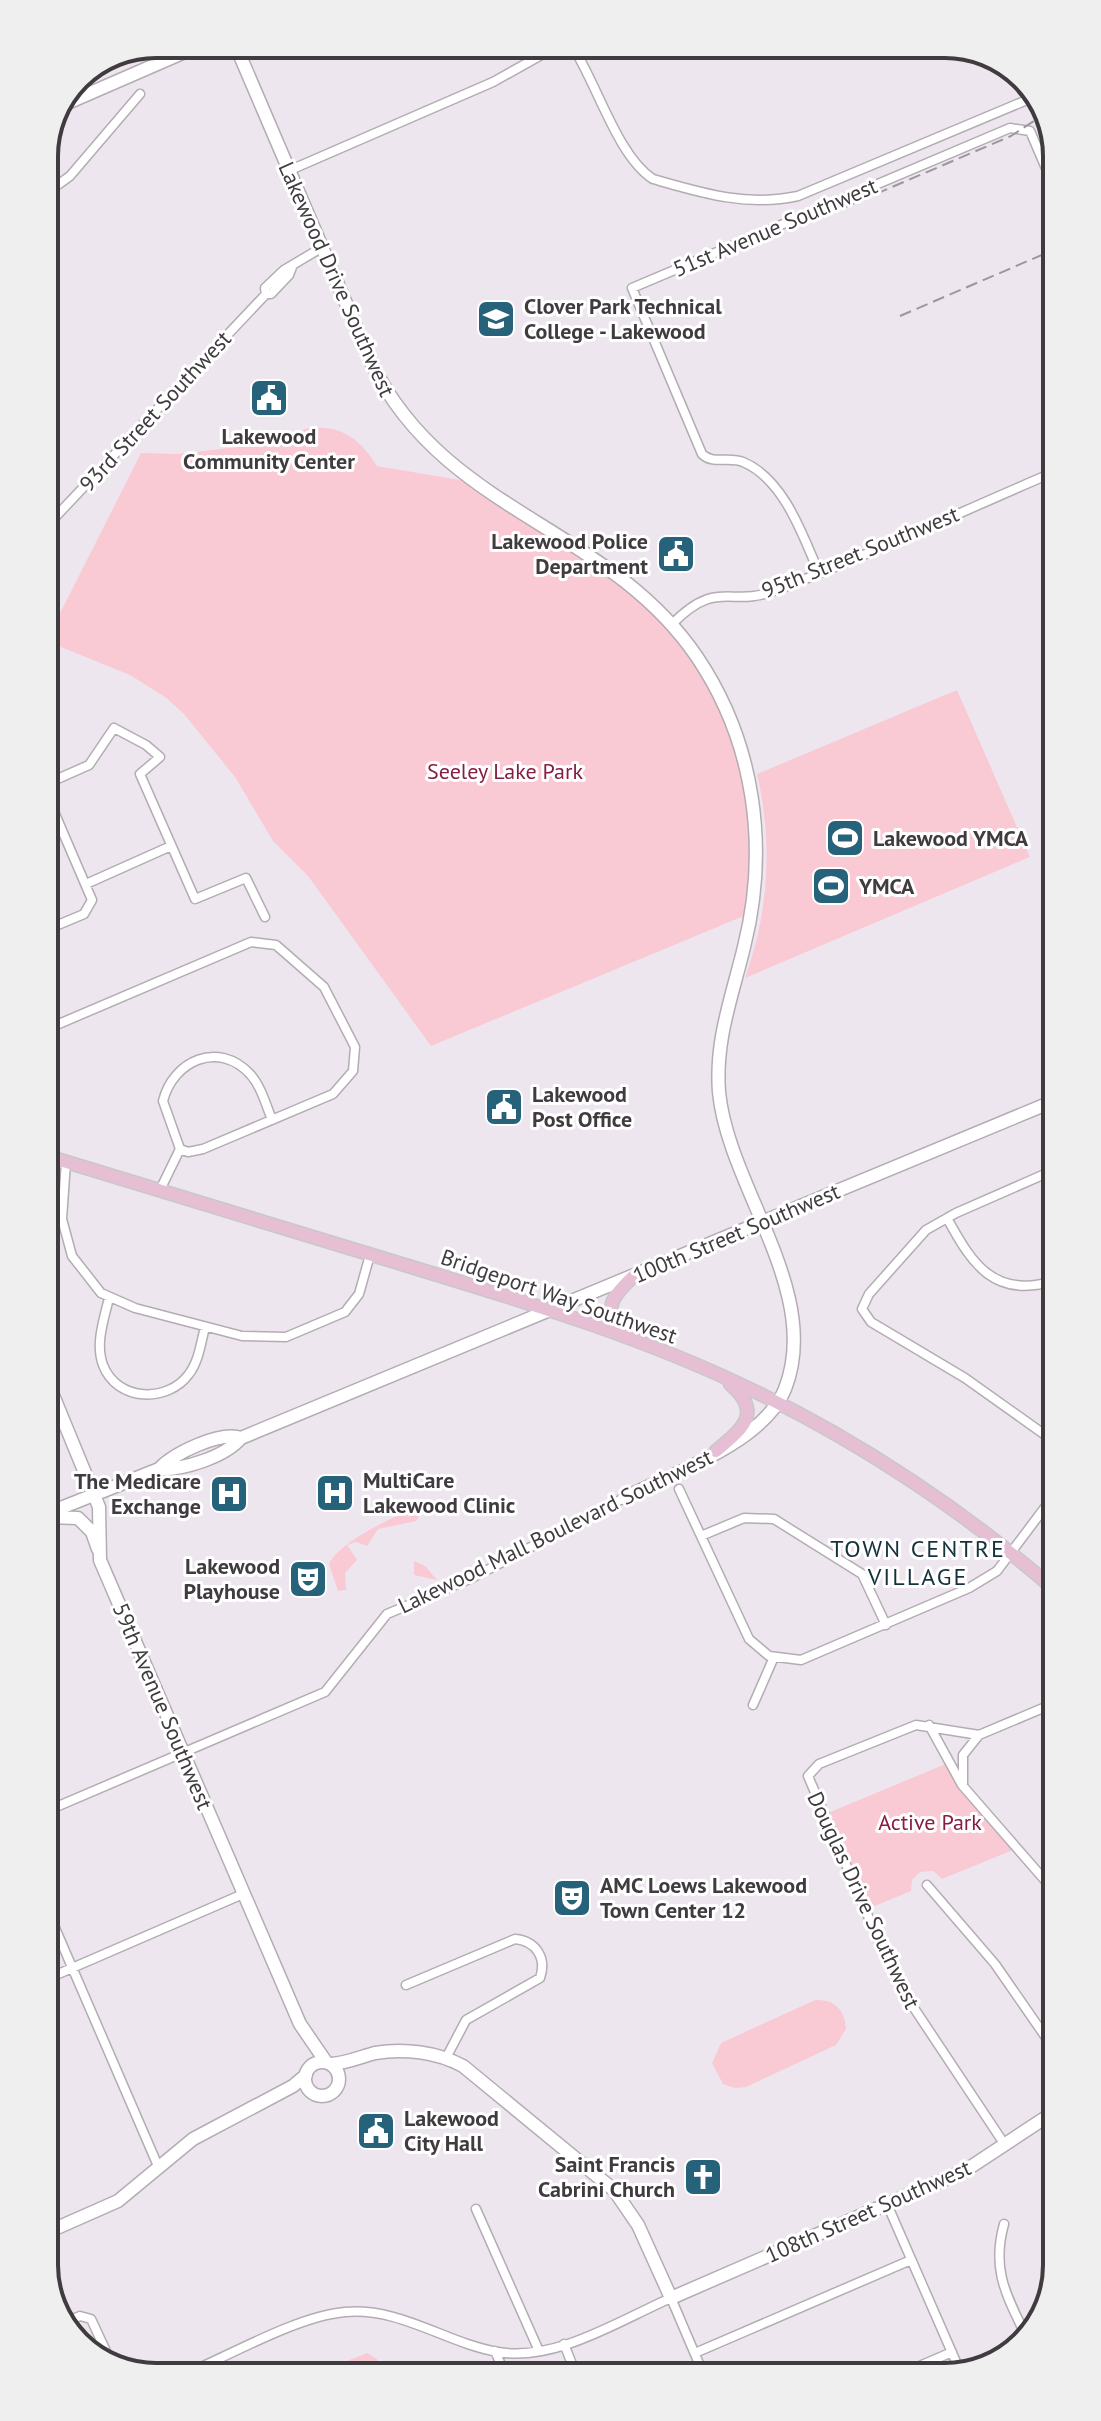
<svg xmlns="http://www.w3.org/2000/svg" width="1101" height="2421" font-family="'PT Sans',sans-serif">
  <rect width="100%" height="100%" fill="#eee6ef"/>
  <path fill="#f9cad4" d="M309 428C342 425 360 439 377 466L472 482 623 578 704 669 749 781 751 913 431 1046 308 876 273 841 235 777 184 714 165 697 130 675 46 641 141 453 179 454 253 445Z
    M957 690 1030 857 745 978C769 911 773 843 757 774Z
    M416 1509 421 1512 416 1521 378 1529 367 1546 356 1542 347 1545 357 1560 345 1573 346 1590 338 1591 329 1564C337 1544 394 1515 416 1509Z
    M414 1561 425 1566 437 1580 414 1575Z
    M948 1763 1018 1848 942 1879 933 1871 920 1872 912 1880 911 1891 865 1910 823 1815Z
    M815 2000C835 1999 845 2010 846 2029L836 2045 746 2087 735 2088 723 2084 712 2063 721 2043Z
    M367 2353 377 2359 382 2375 309 2376Z"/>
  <path fill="#8f8bd5" d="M1057 2202V2265L1055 2271C1043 2249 1047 2225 1057 2202Z"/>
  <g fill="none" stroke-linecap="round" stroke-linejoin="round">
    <defs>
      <path id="street" d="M571 44C597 83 617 156 653 179 702 193 746 207 798 196L1034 97
        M288 171 493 82 561 44
        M44 187 59 184 70 176 140 94
        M266 294 265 288 284 270 321 248
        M45 528 266 294H271L289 275 292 267
        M819 573C803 536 784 479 743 462 729 456 713 465 702 454L632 288 1010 128 1030 131 1051 180
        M672 624C719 577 729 609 777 590 870 555 960 512 1052 473
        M46 784 89 765 114 728 146 745 160 757 140 774 195 899 246 878 265 917
        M46 793 92 900 84 914 46 930
        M86 884 171 846
        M47 1029 251 942 276 945 324 987 355 1047 353 1071 333 1094 203 1149 188 1152 180 1149
        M180 1149 163 1101C173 1061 218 1040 250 1074 261 1086 266 1105 272 1120
        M66 1162 62 1219 72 1256 101 1293 135 1308 242 1336 286 1337 345 1312 359 1294 370 1255
        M1054 1170 956 1213 926 1230 869 1294 862 1309 871 1322 965 1378 1055 1442
        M160 1190 180 1149
        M947 1218C972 1264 994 1299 1054 1281
        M109 1298C104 1319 95 1344 103 1365 117 1402 168 1403 189 1374 199 1361 201 1342 205 1327
        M679 1489 749 1639 769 1656 801 1660 969 1588 997 1571 1055 1494
        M701 1536 744 1518 774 1519 862 1574 886 1625
        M753 1705 774 1657
        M929 1725 962 1785 1056 1893
        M963 1783V1755L979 1735
        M49 1810 325 1692 387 1614 472 1578 624 1498
        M927 1885 995 1964 1056 2052
        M49 1914 158 2166
        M49 1978 243 1894
        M406 1985 515 1939C536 1941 547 1958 540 1978L466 2020 446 2058
        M1005 2145 908 1999 883 1951 808 1776 819 1764 916 1725 979 1735 1055 1703
        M887 2204 960 2371
        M476 2209 539 2351
        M1004 2224C991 2271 1007 2296 1027 2338
        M65 2322 80 2316 91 2319 111 2362
        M564 2344 576 2374
        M495 2351 505 2374
        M695 2353 911 2260
        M908 2371 952 2352
        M181 2376C227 2357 297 2316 345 2312 400 2307 446 2343 498 2352 556 2362 620 2320 671 2298L703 2373"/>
      <path id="secondary" d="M235 44 372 364C445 513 608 526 697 657 755 743 769 848 744 947 732 997 715 1040 719 1092 728 1187 823 1292 785 1389 764 1442 672 1474 624 1498
        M65 104 203 44
        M48 1383 99 1507 100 1560 300 2024 326 2062
        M159 1469C174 1453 220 1431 241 1438
        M48 1513 159 1469C183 1470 225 1457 241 1438L1054 1101
        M48 1517 78 1518 92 1532 98 1549
        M305 2079a17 17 0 1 1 34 0a17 17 0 1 1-34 0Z
        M331 2064C347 2063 360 2057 375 2053 404 2048 437 2052 463 2066L614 2190 638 2225 671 2298 966 2170 1057 2110
        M50 2231 118 2201 193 2139 293 2086 306 2075"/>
      <path id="primary" d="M47 1156C170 1194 294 1231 418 1269 533 1304 649 1339 758 1393 862 1443 968 1514 1055 1590
        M627 1333C597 1312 615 1293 635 1275
        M716 1451C742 1429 764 1413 730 1384"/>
    </defs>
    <use href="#street" stroke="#b4acb4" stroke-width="11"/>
    <use href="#secondary" stroke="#b4acb4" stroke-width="15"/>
    <use href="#primary" stroke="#c9c8c9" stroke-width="15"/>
    <use href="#street" stroke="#fff" stroke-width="8"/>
    <use href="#secondary" stroke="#fff" stroke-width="12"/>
    <use href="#primary" stroke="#e6bfd5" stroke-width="12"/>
    <path stroke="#9c969d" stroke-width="2" stroke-dasharray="12 6" stroke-linecap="butt" d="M843 208 1011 136 1046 113
      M900 316 1051 251"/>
  </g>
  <defs>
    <symbol id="university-square" viewBox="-11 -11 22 22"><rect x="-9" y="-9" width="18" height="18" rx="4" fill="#26637a" stroke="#fff"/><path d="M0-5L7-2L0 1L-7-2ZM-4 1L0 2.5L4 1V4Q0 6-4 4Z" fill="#fff"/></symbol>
    <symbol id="civic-square" viewBox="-11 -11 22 22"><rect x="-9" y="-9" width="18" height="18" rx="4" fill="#26637a" stroke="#fff"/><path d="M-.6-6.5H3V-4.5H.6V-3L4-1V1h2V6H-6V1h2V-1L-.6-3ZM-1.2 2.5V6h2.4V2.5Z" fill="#fff"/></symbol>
    <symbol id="stadium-square" viewBox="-11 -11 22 22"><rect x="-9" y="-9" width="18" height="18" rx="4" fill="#26637a" stroke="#fff"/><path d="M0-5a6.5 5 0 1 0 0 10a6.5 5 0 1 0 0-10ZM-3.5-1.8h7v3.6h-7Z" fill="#fff"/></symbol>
    <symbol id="hospital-square" viewBox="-11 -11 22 22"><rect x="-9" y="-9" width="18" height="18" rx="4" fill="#26637a" stroke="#fff"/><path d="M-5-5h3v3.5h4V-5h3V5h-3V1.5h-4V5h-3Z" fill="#fff"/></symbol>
    <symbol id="theatre-square" viewBox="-11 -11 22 22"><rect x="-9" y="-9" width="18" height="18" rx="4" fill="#26637a" stroke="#fff"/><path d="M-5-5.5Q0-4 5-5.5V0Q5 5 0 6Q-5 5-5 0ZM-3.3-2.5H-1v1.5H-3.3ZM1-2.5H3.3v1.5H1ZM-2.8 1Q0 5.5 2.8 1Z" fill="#fff"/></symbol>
    <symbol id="church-square" viewBox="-11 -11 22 22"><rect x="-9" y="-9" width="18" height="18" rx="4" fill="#26637a" stroke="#fff"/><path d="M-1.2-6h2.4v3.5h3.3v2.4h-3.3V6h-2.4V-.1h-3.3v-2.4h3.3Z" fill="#fff"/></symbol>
  </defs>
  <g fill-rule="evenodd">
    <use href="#university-square" x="474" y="297" width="44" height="44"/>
    <use href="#civic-square" x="247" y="376" width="44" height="44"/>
    <use href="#civic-square" x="654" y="532" width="44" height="44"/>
    <use href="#stadium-square" x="823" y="816" width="44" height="44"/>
    <use href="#stadium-square" x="809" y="864" width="44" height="44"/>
    <use href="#civic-square" x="482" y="1085" width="44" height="44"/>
    <use href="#hospital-square" x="313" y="1471" width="44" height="44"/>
    <use href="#hospital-square" x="207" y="1472" width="44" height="44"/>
    <use href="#theatre-square" x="286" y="1557" width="44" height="44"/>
    <use href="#theatre-square" x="550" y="1876" width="44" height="44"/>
    <use href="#civic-square" x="354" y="2109" width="44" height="44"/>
    <use href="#church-square" x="681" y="2155" width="44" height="44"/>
  </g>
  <g text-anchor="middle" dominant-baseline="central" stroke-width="6" stroke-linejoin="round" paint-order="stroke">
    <g font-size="22" fill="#3f3b3f" stroke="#fff">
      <text transform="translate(775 227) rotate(-23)">51st Avenue Southwest</text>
      <text transform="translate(337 279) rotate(66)">Lakewood Drive Southwest</text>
      <text transform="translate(155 411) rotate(-47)">93rd Street Southwest</text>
      <text transform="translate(860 552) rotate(-22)">95th Street Southwest</text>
      <text transform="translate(736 1233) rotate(-23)">100th Street Southwest</text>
      <text transform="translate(559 1296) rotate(19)">Bridgeport Way Southwest</text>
      <text transform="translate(555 1531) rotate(-26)">Lakewood Mall Boulevard Southwest</text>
      <text transform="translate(163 1706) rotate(67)">59th Avenue Southwest</text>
      <text transform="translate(864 1900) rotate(65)">Douglas Drive Southwest</text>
      <text transform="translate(868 2211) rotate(-24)">108th Street Southwest</text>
    </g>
    <g font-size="22" font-weight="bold" fill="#3f3b3f" stroke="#fff" text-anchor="start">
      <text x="524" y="306">Clover Park Technical<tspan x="524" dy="25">College - Lakewood</tspan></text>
      <text x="269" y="436" text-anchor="middle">Lakewood<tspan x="269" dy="25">Community Center</tspan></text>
      <text x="648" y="541" text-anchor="end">Lakewood Police<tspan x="648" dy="25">Department</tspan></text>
      <text x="873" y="838">Lakewood YMCA</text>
      <text x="859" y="886">YMCA</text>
      <text x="532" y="1094">Lakewood<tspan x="532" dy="25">Post Office</tspan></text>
      <text x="363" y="1480">MultiCare<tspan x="363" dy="25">Lakewood Clinic</tspan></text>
      <text x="201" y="1481" text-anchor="end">The Medicare<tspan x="201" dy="25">Exchange</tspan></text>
      <text x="280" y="1566" text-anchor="end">Lakewood<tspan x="280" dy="25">Playhouse</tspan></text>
      <text x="600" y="1885">AMC Loews Lakewood<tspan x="600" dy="25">Town Center 12</tspan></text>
      <text x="404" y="2118">Lakewood<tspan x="404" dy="25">City Hall</tspan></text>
      <text x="675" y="2164" text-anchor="end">Saint Francis<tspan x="675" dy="25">Cabrini Church</tspan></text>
    </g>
    <g font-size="22" fill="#841e42" stroke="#fff">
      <text x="505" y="771">Seeley Lake Park</text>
      <text x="930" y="1822">Active Park</text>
    </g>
    <g font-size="24" letter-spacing="2" fill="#14313c" stroke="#fff">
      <text x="918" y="1548">TOWN CENTRE<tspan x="918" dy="28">VILLAGE</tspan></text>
    </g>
  </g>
  <path d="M0 0H1101V2421H0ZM156 58H945A98 98 0 0 1 1043 156V2265A98 98 0 0 1 945 2363H156A98 98 0 0 1 58 2265V156A98 98 0 0 1 156 58Z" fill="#f0eff0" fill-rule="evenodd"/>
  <path fill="none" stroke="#3f3b3f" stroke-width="4" d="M156 58H945A98 98 0 0 1 1043 156V2265A98 98 0 0 1 945 2363H156A98 98 0 0 1 58 2265V156A98 98 0 0 1 156 58Z"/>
</svg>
